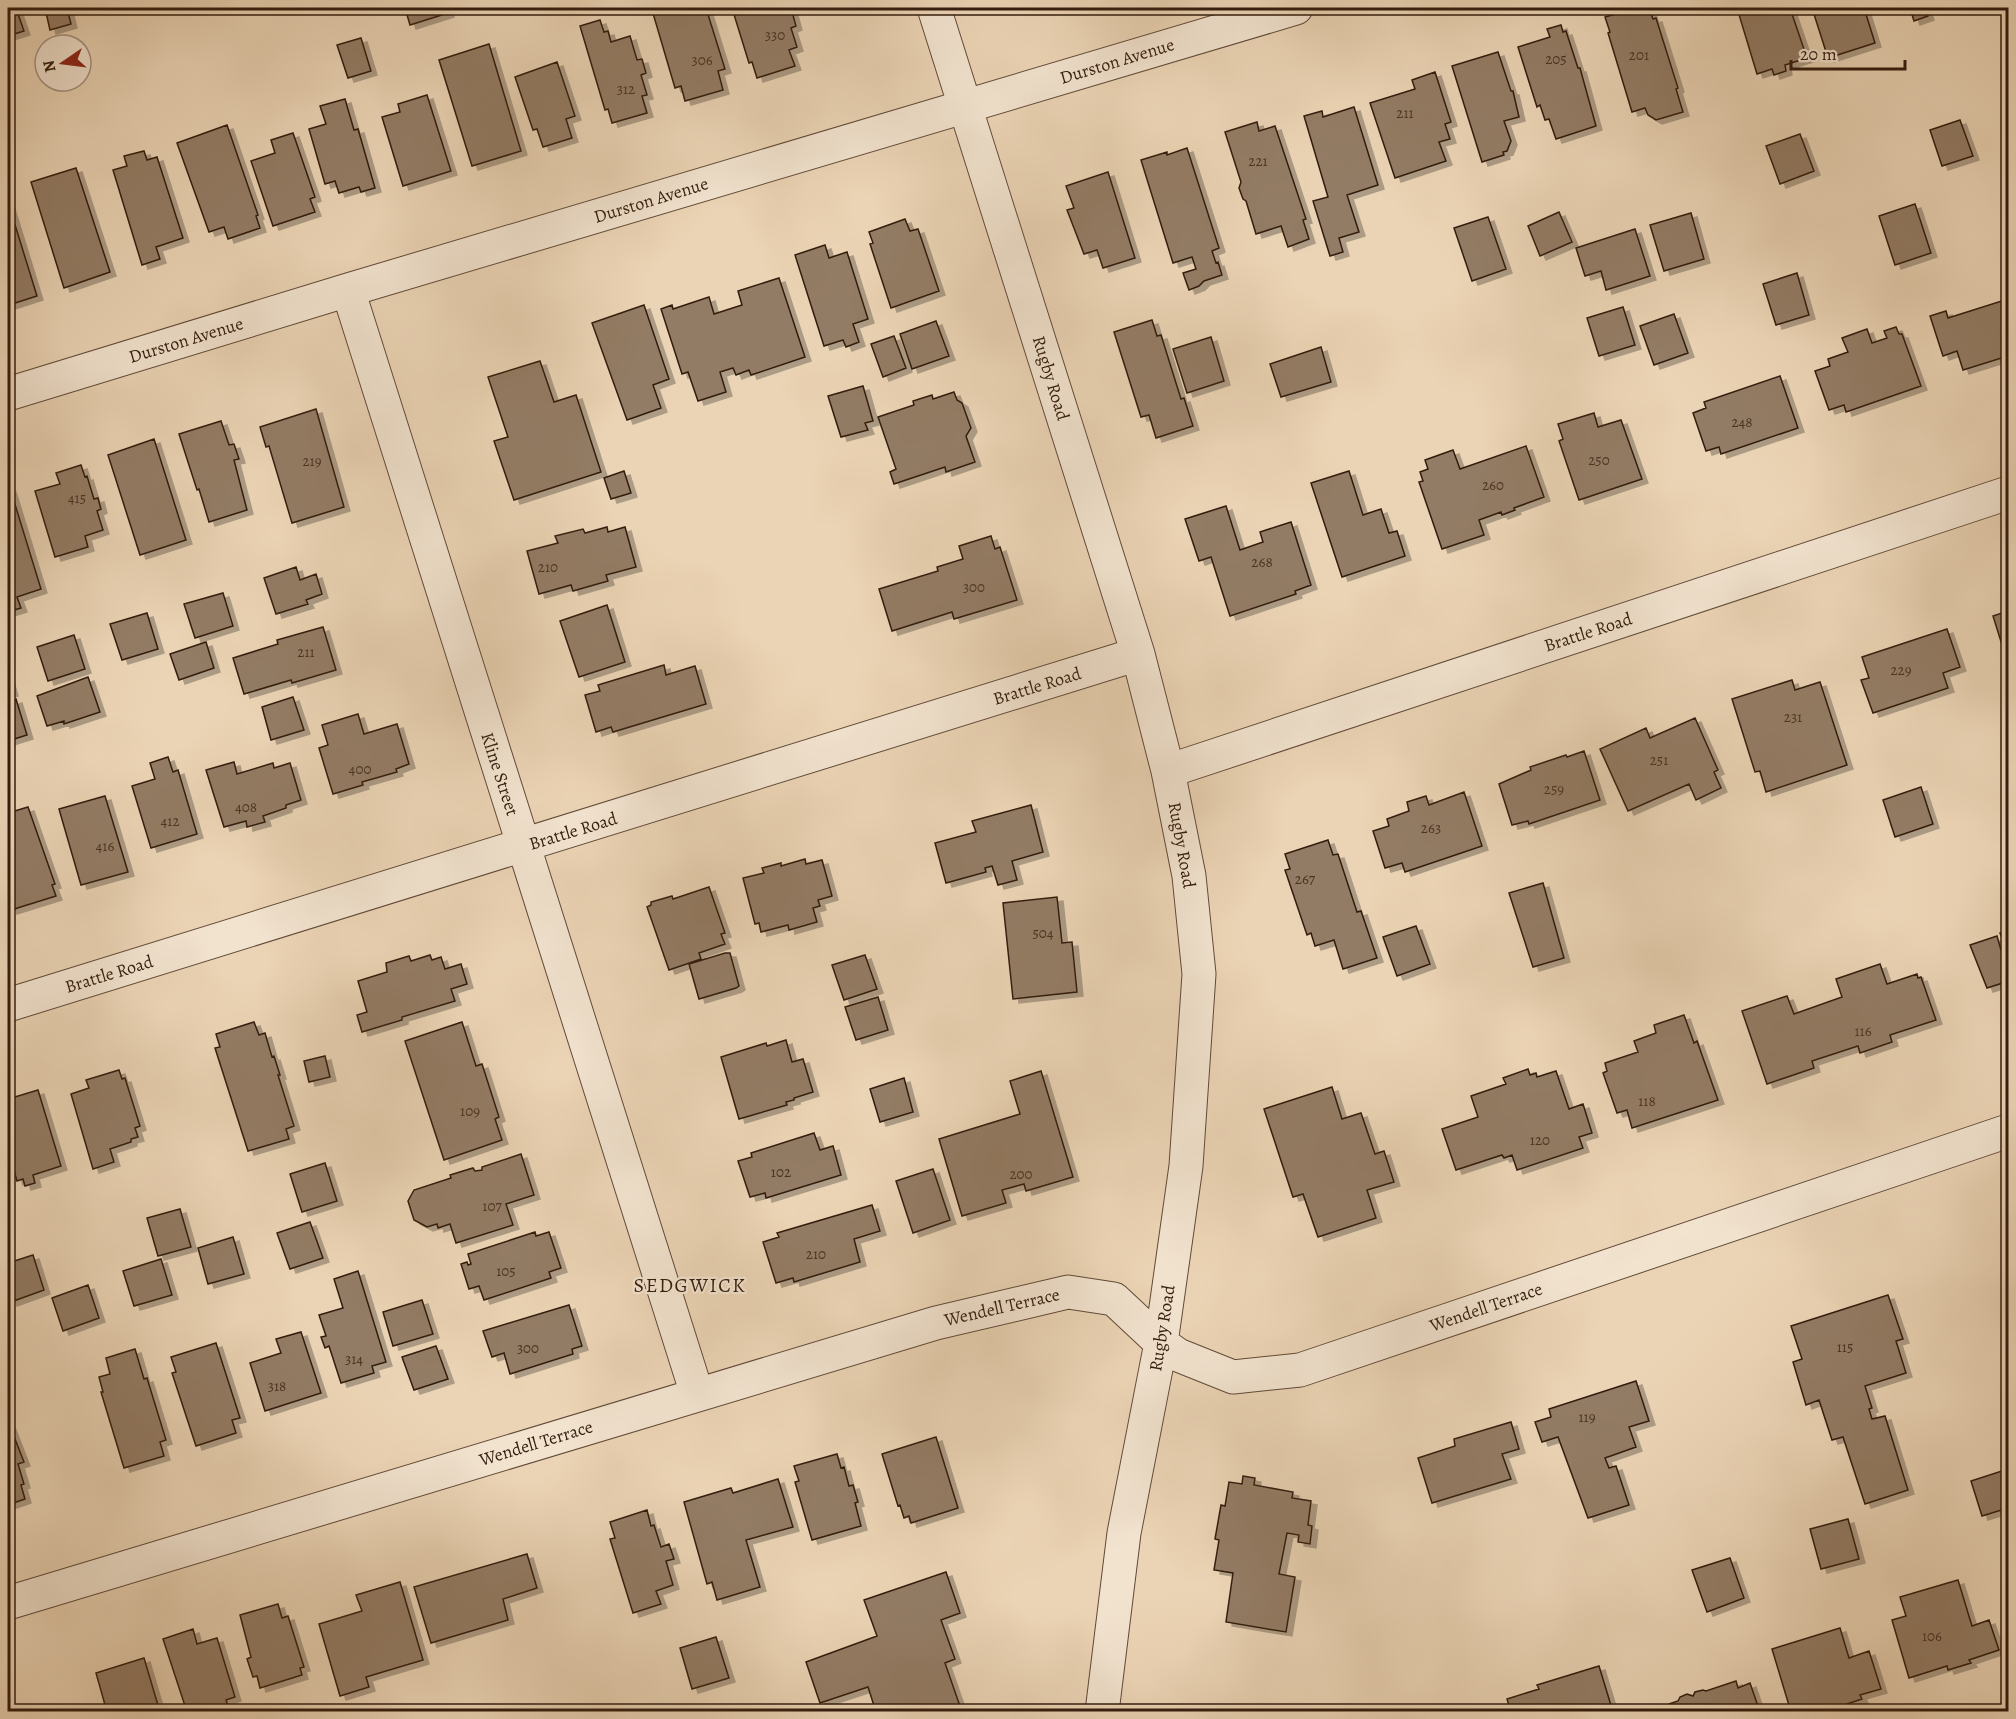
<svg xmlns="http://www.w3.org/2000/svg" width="2016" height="1719" font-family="Alegreya,serif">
  <defs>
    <filter id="shadow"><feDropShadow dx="6" dy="4" stdDeviation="0" flood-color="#0004"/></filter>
  </defs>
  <rect width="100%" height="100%" fill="#ebd4b5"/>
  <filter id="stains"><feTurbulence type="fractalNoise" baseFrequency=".00333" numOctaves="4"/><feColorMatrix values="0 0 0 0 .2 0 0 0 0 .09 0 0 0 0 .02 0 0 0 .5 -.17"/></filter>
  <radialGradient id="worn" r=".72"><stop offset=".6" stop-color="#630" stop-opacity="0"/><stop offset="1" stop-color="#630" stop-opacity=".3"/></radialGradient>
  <path fill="#937c65" stroke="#331c0e" stroke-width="1.5" filter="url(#shadow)" d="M8 8H16L24 31 8 36Z
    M45 8H67L71 24 50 30Z
    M405 8H446L448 13 410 25Z
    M656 8H706L725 69 718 71 723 90 685 101 681 86 675 88 652 10Z
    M732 8H784L785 10 791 8 796 26 791 28 797 47 789 50 795 66 757 78 752 62 749 63Z
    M1637 8H1649L1653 19 1656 18 1678 88 1676 89 1683 112 1656 120 1648 115 1645 108 1632 112 1608 33 1610 32 1605 17Z
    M1737 8H1790L1807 58 1785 65 1786 71 1774 75 1772 69 1757 74Z
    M1812 8H1870V9L1865 11 1875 43 1828 58Z
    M1910 8H1925L1928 16 1914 21Z
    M600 20 604 32 608 31 611 42 630 36 637 60 642 59 646 73 641 75 647 95 642 96 647 113 612 123 608 109 605 110 580 26Z
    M1561 25 1563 32 1566 31 1578 68H1580L1596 126 1556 139 1549 119 1545 120 1540 105 1537 107 1518 47 1550 37 1547 29Z
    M361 38 371 71 348 78 337 45Z
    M489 44 521 151 472 166 439 60Z
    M1498 52 1511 91H1513L1519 117 1504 121 1511 141 1507 151 1503 152 1504 155 1482 162 1452 66Z
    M557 62 575 116 566 119 572 138 543 147 537 129 533 130 515 77Z
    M1435 72 1451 122 1445 124 1450 139 1439 142 1446 161 1395 178 1370 103 1415 89 1412 80Z
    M427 95 451 171 403 186 382 117 400 112 398 104Z
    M345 99 354 130 358 129 375 188 361 192 359 187 339 193 335 181 325 184 309 129 326 124 320 106Z
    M1354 107 1378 185 1347 195 1359 232 1339 238 1343 252 1330 256 1313 201 1328 197 1304 116 1322 111 1323 117Z
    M1960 120 1973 156 1942 166 1930 130Z
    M1257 122 1259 131 1275 126 1306 219 1303 220 1309 239 1288 247 1281 226 1256 234 1246 201 1243 199 1239 188 1241 182 1225 132Z
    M227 125 258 215 256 216 260 228 228 239 224 227 209 232 177 143Z
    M293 133 315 197 310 199 315 212 273 226 251 161 275 153 271 140Z
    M1800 134 1814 171 1780 184 1766 146Z
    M1187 148 1219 248 1212 251 1216 263 1218 262 1222 275 1204 281 1199 286 1189 290 1183 273 1196 269 1192 257 1173 263 1141 160 1167 152V155Z
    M144 151 147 160 157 157 183 238 156 247 160 259 142 265 113 170 127 166 124 156Z
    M76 168 110 272 64 288 31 182Z
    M1108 172 1135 258 1103 268 1097 250 1084 254 1067 210 1074 208 1066 186Z
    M8 202 37 296 9 305 8 300Z
    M1915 204 1931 253 1895 265 1879 216Z
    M1559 212 1572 242 1540 256 1528 226Z
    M1691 213 1704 259 1664 271 1650 225Z
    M1488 217 1506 269 1472 281 1454 228Z
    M905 219 910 231 918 229 939 291 891 308 870 244 873 243 869 232Z
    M1635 229 1650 276 1606 290 1601 271 1585 276 1576 248Z
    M825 245 829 258 847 252 868 319 853 324 859 342 846 347 843 340 824 346 795 255Z
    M1797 273 1809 315 1776 325 1763 284Z
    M779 278 805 357 751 375 749 370 736 375 733 368 720 372 726 392 698 401 688 372 682 374 661 309 672 305 673 309 709 297 714 314 742 305 738 291Z
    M2008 299V356L1963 370 1957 351 1943 356 1930 316 1946 311 1948 318Z
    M644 305 669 379 653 385 661 408 627 420 592 323Z
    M1623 307 1635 345 1599 356 1587 318Z
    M1674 314 1688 353 1654 365 1640 326Z
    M1152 320 1157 336 1161 335 1181 399 1184 398 1193 426 1156 438 1149 415 1141 417 1114 332Z
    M936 321 949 356 912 369 900 334Z
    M1896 327 1899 334H1902L1921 386 1846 412 1844 405 1829 410 1815 371 1830 366 1828 359 1848 352 1842 338 1867 329 1872 343 1887 338 1884 331Z
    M894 336 906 368 883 377 871 344Z
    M1211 337 1224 381 1187 393 1173 349Z
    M1321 347 1331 382 1281 397 1270 364Z
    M540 361 554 402 576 395 601 472 514 500 494 441 508 437 488 377Z
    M1780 376 1798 428 1721 454 1719 447 1706 451 1693 413 1706 408 1704 402Z
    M863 386 873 421 865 423 868 430 841 437 828 396Z
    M954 392 957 400 962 403 971 428 966 436 975 462 946 472 945 467 894 484 890 472 896 469 878 417 914 405 913 401 932 395 933 399Z
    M316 409 344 507 292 523 269 446 266 447 260 427Z
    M1594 413 1598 427 1621 420 1642 479 1579 500 1559 441 1563 439 1558 424Z
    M221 421 229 445 234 444 239 459 234 460 247 510 209 522 199 489 197 490 179 434Z
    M154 439 186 540 140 555 108 455Z
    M1526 446 1544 497 1514 508 1515 510 1502 515 1501 512 1479 520 1484 535 1442 549 1419 482 1423 481 1420 472 1428 469 1425 460 1453 450 1460 469Z
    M81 465 85 477 87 476 94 499 98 498 101 509 97 511 103 530 85 536 88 547 55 557 35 491 60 484 56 473Z
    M624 471 631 493 611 499 604 478Z
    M1349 471 1363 515 1381 509 1389 533 1397 531 1405 556 1342 577 1311 483Z
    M8 488H10L41 589 17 597 21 608 8 612Z
    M1226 506 1240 550 1263 542 1260 532 1291 522 1311 585 1295 591 1296 594 1230 616 1211 557 1199 561 1185 519Z
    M607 527 608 532 625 527 636 567 606 575 608 581 573 591 571 585 539 594 527 551 558 543 555 536 583 529 585 533Z
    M991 536 995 549 1000 547 1017 600 954 619 952 612 892 631 879 589 938 571 937 567 963 559 959 546Z
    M296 567 300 580 316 574 322 594 306 600 308 604 276 614 264 578Z
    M223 593 233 626 195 638 184 604Z
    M607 605 625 662 579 677 560 621Z
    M2008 611V664L1993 616Z
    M147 613 158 649 122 660 110 624Z
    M323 627 336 670 292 683 291 680 244 694 233 658 278 644 277 640Z
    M1947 629 1960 667 1943 673 1948 688 1873 713 1861 680 1869 678 1862 657Z
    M74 635 85 669 48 681 37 647Z
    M206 642 214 668 179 680 170 654Z
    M664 665 666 675 695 666 706 704 613 732 611 727 596 732 585 695 600 691 598 685Z
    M88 677 100 712 64 724V721L47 726 37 696Z
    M8 678 12 692 8 693Z
    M1792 680 1795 690 1820 682 1847 765 1766 792 1760 771 1755 772 1732 699Z
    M293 697 304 730 271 740 262 707Z
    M16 699 27 735 8 741V702Z
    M358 714 364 734 397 724 409 764 396 769 397 772 362 782 363 785 333 794 319 748 328 745 322 725Z
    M1695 718 1718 770 1714 772 1721 788 1696 800 1689 784 1628 811 1600 749 1646 728 1650 738Z
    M1584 751 1600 800 1529 824 1528 821 1512 825 1499 784 1531 770 1530 767 1566 755 1567 757Z
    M168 757 173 772 178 770 197 834 151 848 132 786 155 779 150 763Z
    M234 762 237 774 273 763 274 768 290 763 301 800 286 805V808L263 816 265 822 247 827 246 821 224 827 206 770Z
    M1921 787 1933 824 1895 837 1883 800Z
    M1464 792 1482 846 1405 872 1402 863 1385 868 1373 831 1389 826 1387 819 1409 811 1407 802 1426 796 1429 805Z
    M105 796 128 872 81 885 59 809Z
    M1031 805 1043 852 1012 861 1017 880 998 885 992 866 985 868 986 872 946 883 935 843 976 832 972 821Z
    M28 807 55 884 52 885 56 896 11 910 8 900V813Z
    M1328 840 1333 855 1338 854 1357 912 1361 911 1377 958 1343 969 1334 940 1315 946 1311 933 1307 935 1285 870 1290 869 1285 854Z
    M805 859 806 864 822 860 832 896 818 900 820 906 813 908 817 922 789 930 788 925 761 932 759 923 755 924 743 878 764 873 762 868 781 863V866Z
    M1543 883 1564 958 1533 967 1509 893Z
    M709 887 725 933 721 934 725 944 699 953 701 959 669 970 647 907 651 905V902L672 896 673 899Z
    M1057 897 1062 943 1072 942 1077 992 1013 999 1003 903Z
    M1416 926 1430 964 1397 976 1383 937Z
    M2008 930V946H2005L2000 933Z
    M1997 936 2001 950 2008 947V989L2006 982 1987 988 1970 945Z
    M725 953H730L739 986 736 988 699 999 689 964Z
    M430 955 432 960 441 957 445 969 461 964 467 984 451 989 455 1001 402 1017V1020L362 1032 357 1015 367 1012 358 981 387 972 386 963 409 956 411 961Z
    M865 955 877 989 844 1000 832 965Z
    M1880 964 1887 984 1917 974 1918 978 1921 977 1936 1020 1890 1035 1892 1042 1860 1053 1858 1046 1812 1061 1814 1068 1767 1084 1742 1011 1787 996 1794 1014 1842 997 1836 979Z
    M878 997 888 1030 856 1040 845 1007Z
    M1684 1015 1694 1043 1697 1041 1718 1100 1632 1128 1627 1110 1617 1113 1603 1073 1607 1071 1605 1063 1638 1052 1634 1041 1656 1033 1654 1025Z
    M254 1022 259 1035 265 1033 272 1057 274 1056 280 1075H278L294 1126 286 1129 289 1139 248 1151 215 1048 220 1047 216 1034Z
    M462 1022 476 1066 482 1064 499 1117 495 1119 502 1140 444 1160 405 1041Z
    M786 1040 792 1062 803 1059 813 1092 794 1098V1100L786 1102 787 1105 739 1119 721 1057 766 1043 767 1046Z
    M325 1056 330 1077 309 1082 304 1061Z
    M1528 1069 1530 1075 1536 1073 1537 1077 1556 1071 1569 1109 1583 1104 1592 1133 1579 1137 1583 1148 1517 1170 1512 1155 1504 1158 1502 1155 1456 1170 1442 1129 1478 1117 1471 1096 1506 1084 1503 1078Z
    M119 1070 122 1079 125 1078 140 1126 135 1128 138 1137 131 1139V1142L110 1149 114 1162 93 1169 71 1094 89 1088 86 1080Z
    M1041 1071 1073 1177 1026 1191 1024 1184 1002 1190 1006 1203 962 1216 939 1139 1020 1114 1010 1081Z
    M904 1078 913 1112 880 1122 870 1089Z
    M1332 1087 1342 1119 1361 1113 1375 1154 1384 1151 1394 1182 1367 1190 1376 1218 1318 1237 1303 1194 1293 1197 1264 1109Z
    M38 1090 61 1166 33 1175 35 1183 25 1186 23 1179 17 1181 8 1150V1099Z
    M814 1133 820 1150 833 1146 841 1175 766 1198 765 1193 750 1197 738 1161 752 1157 751 1153Z
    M521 1154 534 1195 506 1204 513 1225 456 1243 450 1224 438 1228 437 1224 427 1227 414 1220 408 1201 414 1190 451 1178 450 1175 473 1168 475 1171 482 1170V1167Z
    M325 1163 337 1201 302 1212 290 1174Z
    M933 1169 950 1220 913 1233 896 1181Z
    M872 1205 880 1231 854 1239 860 1262 794 1282 793 1278 776 1283 763 1242 779 1237 777 1233Z
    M180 1209 191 1247 158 1256 147 1218Z
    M310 1222 323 1258 290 1269 277 1233Z
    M535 1232 536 1236 549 1232 561 1268 549 1272 551 1278 484 1300 479 1286 469 1289 461 1264 467 1262 468 1265 471 1264 468 1254Z
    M233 1237 244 1274 208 1284 198 1248Z
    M33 1255 44 1290 11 1302 8 1291V1263Z
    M161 1259 172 1295 134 1306 123 1271Z
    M358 1271 386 1362 372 1366 374 1373 341 1383 329 1346 325 1348 321 1337 326 1336 319 1315 343 1308 334 1279Z
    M88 1285 99 1318 63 1331 52 1298Z
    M1888 1295 1903 1339 1896 1341 1906 1373 1865 1386 1872 1408 1869 1409 1872 1419 1885 1416 1908 1490 1865 1504 1843 1437 1832 1440 1819 1400 1806 1405 1793 1362 1802 1359 1791 1326Z
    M422 1300 433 1334 393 1346 383 1312Z
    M569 1305 582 1346 572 1349 573 1354 510 1374 504 1353 492 1357 483 1331Z
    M301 1332 321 1393 265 1411 250 1363 281 1353 276 1339Z
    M216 1343 240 1418 232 1420 236 1433 196 1446 172 1373 176 1372 171 1357Z
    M436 1346 448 1379 414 1390 402 1357Z
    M135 1349 144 1379 147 1378 166 1440 160 1442 164 1456 124 1468 101 1392H103L99 1377 110 1374 106 1358Z
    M1636 1381 1649 1421 1629 1427 1636 1447 1605 1458 1609 1468 1616 1466 1629 1505 1588 1518 1558 1437 1542 1442 1535 1422 1551 1417 1549 1409Z
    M8 1421 24 1462 18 1464 24 1484 21 1485 25 1499 8 1505Z
    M1511 1422 1519 1449 1502 1454 1511 1479 1432 1503 1418 1458 1455 1446 1454 1439Z
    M936 1437 958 1508 911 1523 909 1516 904 1518 900 1505 898 1506 882 1454Z
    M837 1454 841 1468 844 1467 849 1486 853 1485 858 1502 855 1503 861 1526 812 1540 795 1482 799 1481 794 1466Z
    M2008 1469V1508L1982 1516 1971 1481Z
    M1243 1476 1255 1478 1254 1485 1293 1492 1292 1498 1311 1501 1308 1525 1312 1526 1310 1544 1298 1542 1299 1535 1287 1533 1279 1574 1295 1577 1286 1632 1226 1622 1233 1573 1214 1570 1219 1540 1215 1539 1221 1505 1225 1506 1229 1482 1242 1484Z
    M778 1479 793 1527 746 1540 760 1587 717 1600 712 1582 707 1584 684 1502 731 1488 733 1493Z
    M647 1510 651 1526 654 1525 661 1547 669 1544 674 1559 666 1561 673 1585 656 1591 661 1604 633 1613 610 1539 615 1538 610 1522Z
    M1848 1519 1859 1559 1821 1569 1810 1529Z
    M527 1554 537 1588 503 1599 508 1620 431 1643 414 1587Z
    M1730 1558 1744 1598 1707 1612 1692 1570Z
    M946 1572 960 1613 941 1620 955 1659 945 1663 962 1712H876L868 1687 820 1703 806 1662 877 1636 864 1600Z
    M1958 1580 1972 1626 1989 1620 1999 1650 1969 1660 1971 1663 1948 1670 1947 1666 1909 1678 1892 1620 1906 1616 1900 1597Z
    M400 1582 423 1660 366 1677 369 1687 340 1696 319 1624 362 1611 356 1595Z
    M278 1604 282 1618 288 1616 304 1667 300 1668 302 1675 260 1688 257 1676 253 1677 247 1659 251 1657 240 1615Z
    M1840 1628 1849 1658 1869 1651 1881 1689 1860 1695 1862 1699 1823 1712H1791L1772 1649Z
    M193 1629 197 1644 217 1638 235 1697 226 1700 230 1712H187L163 1639Z
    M716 1637 729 1678 692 1689 680 1648Z
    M144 1658 160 1712H107L96 1673Z
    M1599 1666 1613 1712H1511L1507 1699 1539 1689 1537 1685Z
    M1736 1681 1738 1688 1750 1683 1760 1712H1670L1671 1711 1669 1704 1678 1701 1680 1697 1687 1694 1693 1696 1695 1692 1703 1690 1706 1691Z"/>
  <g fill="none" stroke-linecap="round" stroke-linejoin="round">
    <defs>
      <path id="minor" d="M934 8 1138 654 1168 771 1189 876 1199 974 1186 1166 1161 1343 1124 1533 1102 1712
        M348 290 697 1394
        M8 394 348 290 1296 8
        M1168 771 2008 493
        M8 1005 1138 654
        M8 1603 936 1323 1068 1292 1114 1299 1161 1343 1178 1355 1233 1377 1300 1370 2008 1131"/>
    </defs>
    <use href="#minor" stroke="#614a38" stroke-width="35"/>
    <use href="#minor" stroke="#f2e3cf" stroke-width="33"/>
  </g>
  <g text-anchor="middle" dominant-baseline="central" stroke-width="4.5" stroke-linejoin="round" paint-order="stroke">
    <g font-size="15" fill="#4b3424">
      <text x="775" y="35">330</text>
      <text x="1639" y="55">201</text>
      <text x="1556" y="59">205</text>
      <text x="702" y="60">306</text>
      <text x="626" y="89">312</text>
      <text x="1405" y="113">211</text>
      <text x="1258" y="161">221</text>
      <text x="1742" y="422">248</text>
      <text x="1599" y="460">250</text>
      <text x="312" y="461">219</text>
      <text x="1493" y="485">260</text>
      <text x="77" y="498">415</text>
      <text x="1262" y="562">268</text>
      <text x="548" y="567">210</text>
      <text x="974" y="587">300</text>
      <text x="306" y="652">211</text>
      <text x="1901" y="670">229</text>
      <text x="1793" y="717">231</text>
      <text x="1659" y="760">251</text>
      <text x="360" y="769">400</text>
      <text x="1554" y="789">259</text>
      <text x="246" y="807">408</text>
      <text x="170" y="821">412</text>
      <text x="1431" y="828">263</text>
      <text x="105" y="846">416</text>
      <text x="1305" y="879">267</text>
      <text x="1043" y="933">504</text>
      <text x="1863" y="1031">116</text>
      <text x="1647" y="1101">118</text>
      <text x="470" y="1111">109</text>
      <text x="1540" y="1140">120</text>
      <text x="781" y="1172">102</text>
      <text x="1021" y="1174">200</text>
      <text x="492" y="1206">107</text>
      <text x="816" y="1254">210</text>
      <text x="506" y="1271">105</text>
      <text x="1845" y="1347">115</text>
      <text x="528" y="1348">300</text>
      <text x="354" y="1359">314</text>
      <text x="277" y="1386">318</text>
      <text x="1587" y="1417">119</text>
      <text x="1932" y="1636">106</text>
    </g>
    <g font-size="18" fill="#331c0e" stroke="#f2e3cf">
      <text transform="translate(1117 61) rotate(-17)">Durston Avenue</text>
      <text transform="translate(651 200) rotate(-17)">Durston Avenue</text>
      <text transform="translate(186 340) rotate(-17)">Durston Avenue</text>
      <text transform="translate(1051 378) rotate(73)">Rugby Road</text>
      <text transform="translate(1588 632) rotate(-18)">Brattle Road</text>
      <text transform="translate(1037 686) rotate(-17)">Brattle Road</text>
      <text transform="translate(500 774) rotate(72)">Kline Street</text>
      <text transform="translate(573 831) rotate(-17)">Brattle Road</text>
      <text transform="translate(1182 845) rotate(80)">Rugby Road</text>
      <text transform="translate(109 974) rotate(-17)">Brattle Road</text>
      <text transform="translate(1002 1307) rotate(-13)">Wendell Terrace</text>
      <text transform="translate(1486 1307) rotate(-19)">Wendell Terrace</text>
      <text transform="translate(1162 1328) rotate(-81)">Rugby Road</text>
      <text transform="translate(536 1443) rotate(-17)">Wendell Terrace</text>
    </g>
    <g font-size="20" letter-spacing="1.5" fill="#331c0e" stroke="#f2e3cf">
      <text x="690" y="1285">SEDGWICK</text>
    </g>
  </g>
  <rect width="2016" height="1719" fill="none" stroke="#ebd4b5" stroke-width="30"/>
  <rect x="9" y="9" width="1998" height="1701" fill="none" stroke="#331c0e" stroke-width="3"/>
  <rect x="15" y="15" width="1986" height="1689" fill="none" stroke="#331c0e" stroke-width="1.5"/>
  <g transform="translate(63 63) rotate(256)"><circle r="28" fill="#f2e3cf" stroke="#a69382" stroke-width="1.5"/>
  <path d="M0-4.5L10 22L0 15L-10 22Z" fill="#8f2418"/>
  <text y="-9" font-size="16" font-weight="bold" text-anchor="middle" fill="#331c0e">N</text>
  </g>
  <path d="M1791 60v9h114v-9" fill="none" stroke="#331c0e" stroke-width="3"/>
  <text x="1800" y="60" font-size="18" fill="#331c0e" stroke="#f2e3cf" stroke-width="4.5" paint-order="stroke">20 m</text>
  <rect width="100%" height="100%" filter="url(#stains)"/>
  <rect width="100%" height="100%" fill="url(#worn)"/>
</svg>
